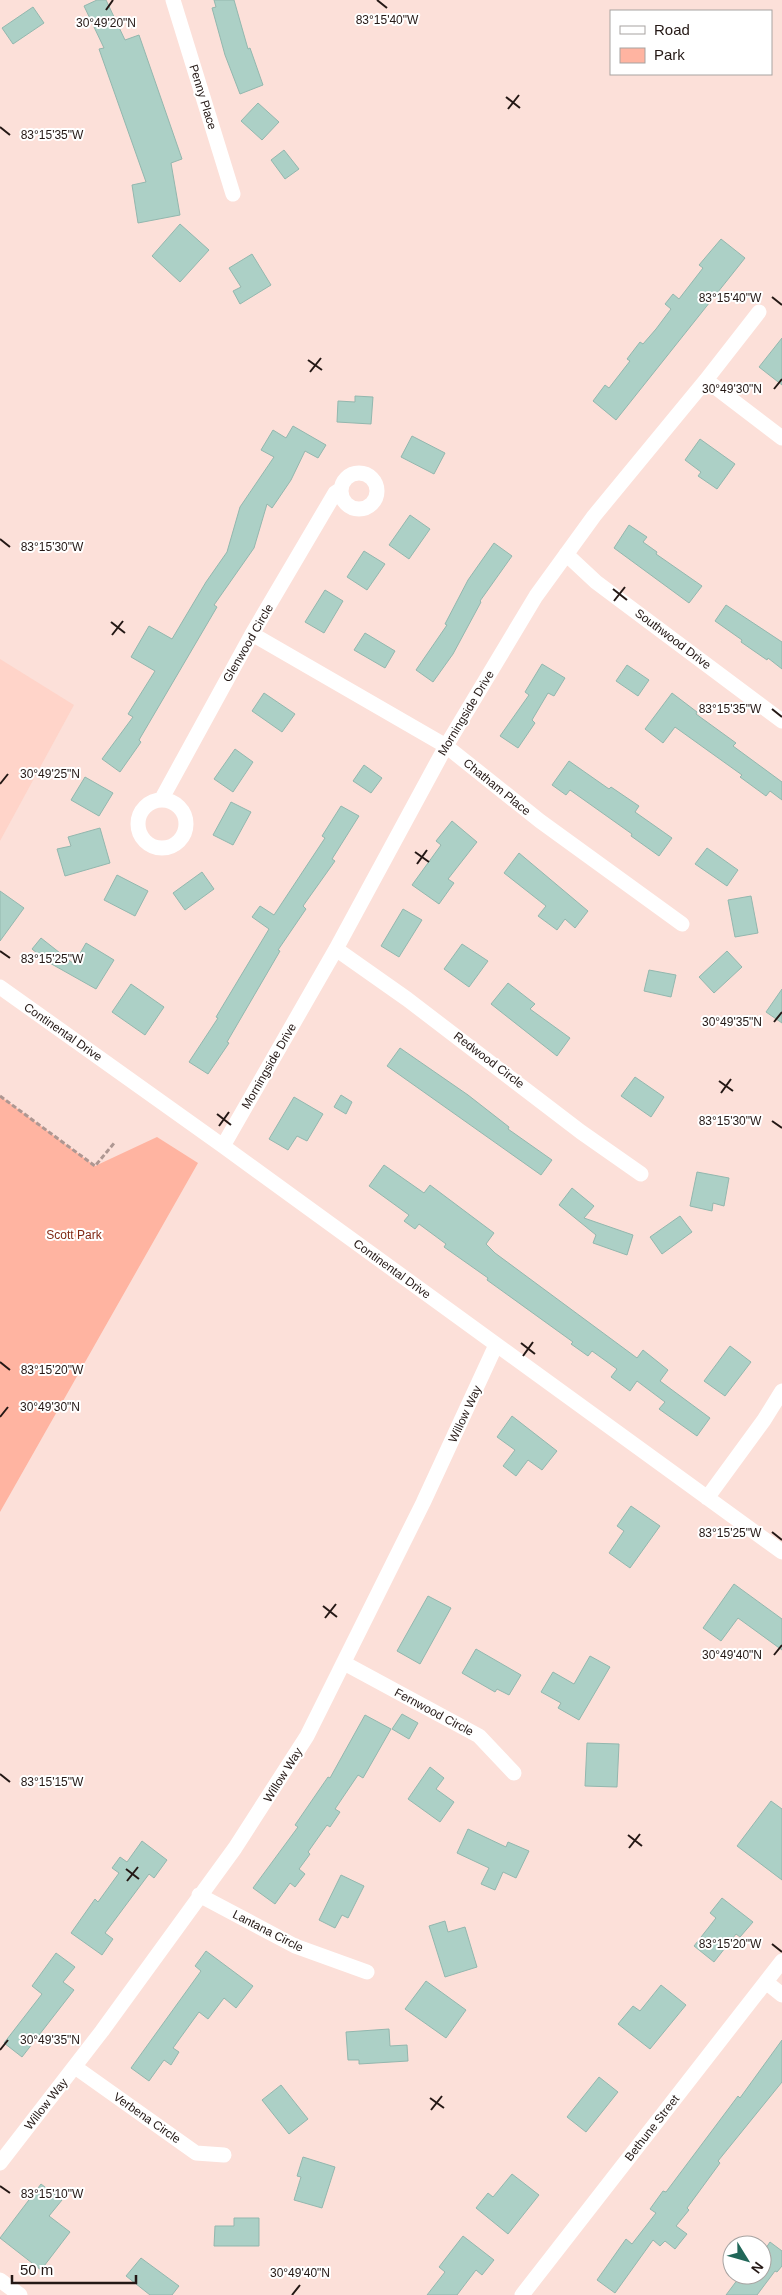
<svg xmlns="http://www.w3.org/2000/svg" width="782" height="2295" font-family="Arial,sans-serif">
  <rect width="100%" height="100%" fill="#fce0d9"/>
  <path fill="#ffd4c9" d="M0 659 74 705 0 841Z"/>
  <path fill="#ffb4a1" d="M0 1096 95 1166 157 1137 198 1163 0 1512Z"/>
  <path fill="#acd0c6" stroke="#93b7ae" d="M97 0H106L125 40 139 35 182 159 171 163 180 215 138 223 132 185 146 182 99 49 104 48 84 6Z
    M214 0H234L248 49 250 48 263 85 240 94 225 55 212 8 216 7Z
    M33 7 44 23 13 44 2 28Z
    M258 103 279 122 262 140 241 121Z
    M284 150 299 169 285 179 271 160Z
    M180 224 209 250 180 282 152 256Z
    M721 239 745 258 616 420 593 401 605 385 609 388 630 361 627 359 640 342 643 344 656 329 671 309 665 304 673 294 679 299 703 268 699 265Z
    M252 254 271 285 240 304 233 291 241 287 229 268Z
    M782 338V385L759 367Z
    M355 396 373 397 371 424 337 422 338 401 355 402Z
    M293 426 326 445 318 458 305 451 291 480 272 508 267 504 254 548 214 605 217 607 139 740 141 742 120 772 102 759 133 717 128 714 155 671 131 657 149 626 172 639 206 582 227 552 240 507 274 457 261 450 273 430 286 438Z
    M412 436 445 453 434 474 401 457Z
    M700 439 735 464 717 489 698 476 701 472 685 460Z
    M410 515 430 529 409 559 389 545Z
    M629 525 647 537 643 542 657 552 656 554 702 586 689 603 614 548Z
    M494 543 512 556 480 601 481 602 453 654 433 682 416 670 447 625 445 624 468 580Z
    M364 551 385 564 367 590 347 577Z
    M325 590 343 601 324 633 305 622Z
    M726 605 782 642V669L768 658 767 660 741 642 742 640 715 621Z
    M365 633 395 651 385 668 354 650Z
    M542 664 565 678 554 696 548 693 532 720 535 723 518 748 500 736 529 695 525 692Z
    M627 665 649 680 638 696 616 681Z
    M264 693 295 714 282 732 252 711Z
    M672 693 697 712 696 714 736 743 733 746 782 782V800L770 791 766 796 740 777 742 775 675 727 663 743 645 729Z
    M235 749 253 762 233 792 214 779Z
    M569 761 609 789 611 787 639 806 635 812 672 838 659 856 631 836 632 834 570 790 566 795 552 785Z
    M364 765 382 778 371 793 353 781Z
    M85 777 113 793 99 816 71 800Z
    M231 802 251 812 233 845 213 835Z
    M341 806 359 816 332 859 335 861 303 906 306 909 278 950 280 951 227 1042 229 1043 208 1074 189 1062 218 1018 216 1017 269 929 252 917 260 906 274 915 325 838 322 836Z
    M452 821 477 842 448 879 454 883 439 904 412 885 441 845 436 841Z
    M100 828 110 863 65 876 57 849 71 846 68 837Z
    M707 848 738 870 727 886 695 864Z
    M519 853 588 911 575 928 565 919 557 930 538 916 546 906 504 873Z
    M202 872 214 889 185 910 173 893Z
    M117 875 148 891 135 916 104 900Z
    M0 891 24 908 0 941Z
    M751 896 758 933 735 937 728 900Z
    M403 909 422 920 399 957 381 946Z
    M41 938 74 964 86 943 114 960 96 989 48 962 32 949Z
    M462 944 488 961 469 987 444 969Z
    M727 951 742 967 714 993 699 977Z
    M649 970 676 975 671 997 644 991Z
    M508 983 535 1004 530 1009 570 1038 557 1056 491 1004Z
    M131 984 164 1007 145 1035 112 1012Z
    M782 989V1023L766 1012Z
    M400 1048 468 1095 509 1127 508 1129 552 1160 541 1175 387 1066Z
    M635 1077 664 1097 651 1117 621 1096Z
    M341 1095 352 1102 346 1114 334 1107Z
    M294 1097 323 1114 307 1141 297 1136 288 1150 269 1139Z
    M384 1165 424 1193 430 1185 494 1233 486 1244 495 1253 637 1358 643 1350 668 1370 660 1381 710 1418 697 1436 659 1409 665 1402 637 1381 630 1391 611 1377 617 1369 592 1351 588 1356 571 1344 573 1342 487 1280 488 1278 444 1247 446 1244 419 1224 415 1229 404 1221 409 1215 369 1186Z
    M697 1172 729 1178 724 1206 713 1203 712 1211 690 1206Z
    M572 1188 594 1206 584 1218 633 1235 627 1255 593 1243 596 1235 559 1205Z
    M680 1216 692 1232 662 1254 650 1237Z
    M730 1346 751 1362 725 1396 704 1381Z
    M512 1416 557 1451 542 1470 528 1460 516 1476 503 1466 515 1450 497 1437Z
    M631 1506 660 1526 630 1568 609 1553 624 1531 617 1526Z
    M734 1584 782 1619V1650L738 1618 721 1641 703 1628Z
    M428 1596 451 1608 420 1664 397 1651Z
    M476 1649 521 1675 509 1695 497 1689 495 1692 462 1673Z
    M590 1656 610 1667 579 1720 558 1708 561 1703 541 1692 553 1672 574 1684Z
    M402 1714 418 1723 409 1739 392 1729Z
    M365 1715 391 1729 363 1778 358 1775 335 1809 340 1812 330 1827 327 1825 308 1852 310 1854 299 1869 305 1874 295 1887 290 1883 275 1904 253 1888 298 1827 295 1825 328 1777 330 1778Z
    M587 1743 619 1744 617 1787 585 1786Z
    M430 1767 444 1778 436 1789 454 1802 440 1822 408 1799Z
    M771 1801 782 1809V1880L737 1846Z
    M468 1829 506 1847 508 1842 529 1851 516 1878 503 1872 495 1890 481 1884 489 1868 457 1853Z
    M142 1841 167 1860 154 1878 149 1874 105 1933 113 1939 102 1955 71 1933 95 1899 98 1902 119 1873 112 1868 120 1857 127 1862Z
    M341 1875 364 1886 348 1918 342 1915 335 1928 319 1920Z
    M722 1898 753 1922 740 1937 736 1934 714 1962 694 1946 716 1918 710 1913Z
    M445 1921 448 1932 465 1927 477 1967 445 1977 429 1926Z
    M206 1951 253 1986 236 2008 224 1998 208 2019 199 2012 173 2048 179 2052 171 2065 164 2060 149 2081 131 2068 201 1971 195 1966Z
    M56 1953 75 1967 63 1982 74 1990 22 2057 4 2043 42 1994 32 1986Z
    M426 1981 466 2010 446 2038 405 2009Z
    M661 1985 686 2005 650 2049 618 2024 633 2006 640 2011Z
    M389 2029 390 2046 407 2045 408 2061 359 2064V2060H348L346 2032Z
    M782 2040V2082L718 2161 720 2163 687 2208 689 2210 676 2226 687 2234 675 2249 665 2241 660 2246 653 2240 615 2293 597 2280 626 2239 632 2244 656 2213 650 2209 663 2191 666 2192 738 2096 740 2098Z
    M599 2077 618 2092 586 2132 567 2117Z
    M281 2085 308 2119 289 2134 262 2100Z
    M303 2157 335 2167 322 2208 294 2200 301 2177 297 2176Z
    M512 2174 539 2195 508 2234 476 2208 488 2193 493 2197Z
    M41 2184 62 2200 49 2216 70 2232 41 2270 0 2238Z
    M234 2218H259V2246H214L215 2226H234Z
    M463 2236 494 2260 482 2275 476 2270 457 2295H427L445 2272 439 2267Z
    M770 2242 782 2251V2266L777 2272 775 2271 757 2295H726L741 2275H762V2254Z
    M141 2258 179 2286 172 2295H150L126 2276Z"/>
  <g fill="none" stroke-linecap="round" stroke-linejoin="round">
    <path stroke="#ae9792" stroke-width="3" stroke-dasharray="5 2.5" stroke-linecap="butt" d="M0 1096 95 1166 115 1142"/>
    <path stroke="#fff" stroke-width="15" d="M173 0 233 194
      M706 380 782 438
      M341 491a18 18 0 1 1 36 0a18 18 0 1 1-36 0Z
      M566 554 596 582 782 721
      M252 634 446 746 540 821 682 924
      M161 800 252 634 335 493 341 489
      M138 824a24 24 0 1 1 48 0a24 24 0 1 1-48 0Z
      M336 949 407 999 581 1132 641 1174
      M0 987 223 1146 782 1552
      M223 1146 336 949 446 746 536 596 594 516 706 380 759 312
      M707 1498 764 1420 782 1391
      M344 1663 479 1736 514 1773
      M199 1895 295 1946 367 1972
      M766 1982 782 1995
      M75 2067 196 2153 224 2155
      M0 2163 102 2031 235 1848 307 1736 423 1503 496 1345
      M0 2280 20 2295
      M522 2295 782 1961"/>
  </g>
  <path fill="none" stroke="#241815" stroke-width="2" d="M377 0 387 8M106 10 113 0M506 97 520 108M508 109 519 95M0 127 10 135M772 297 782 305M308 360 322 370M310 372 321 358M774 389 782 379M0 539 10 547M613 589 627 600M614 601 625 587M111 622 125 633M112 635 123 621M772 709 782 717M0 784 8 774M415 852 429 862M417 864 427 850M0 951 10 958M774 1022 782 1012M719 1081 733 1091M721 1093 731 1079M217 1114 231 1125M772 1121 782 1128M219 1126 229 1112M521 1343 535 1354M523 1356 533 1342M0 1362 10 1370M0 1417 8 1407M772 1532 782 1540M323 1606 337 1617M325 1618 336 1604M774 1655 782 1645M0 1774 10 1782M628 1835 642 1846M629 1848 640 1834M126 1869 139 1879M127 1881 138 1867M772 1944 782 1952M0 2050 8 2040M430 2098 444 2108M431 2110 442 2096M0 2186 10 2193M292 2295 300 2285"/>
  <g text-anchor="middle" dominant-baseline="central" stroke-width="4" stroke-linejoin="round" paint-order="stroke">
    <g font-size="12" fill="#241815" stroke="#fff">
      <text transform="translate(203 97) rotate(73)">Penny Place</text>
      <text transform="translate(673 639) rotate(37)">Southwood Drive</text>
      <text transform="translate(248 643) rotate(-60)">Glenwood Circle</text>
      <text transform="translate(466 713) rotate(-59)">Morningside Drive</text>
      <text transform="translate(497 787) rotate(39)">Chatham Place</text>
      <text transform="translate(63 1032) rotate(35)">Continental Drive</text>
      <text transform="translate(489 1060) rotate(37)">Redwood Circle</text>
      <text transform="translate(269 1066) rotate(-60)">Morningside Drive</text>
      <text transform="translate(392 1269) rotate(36)">Continental Drive</text>
      <text transform="translate(465 1414) rotate(-65)">Willow Way</text>
      <text transform="translate(434 1712) rotate(28)">Fernwood Circle</text>
      <text transform="translate(283 1775) rotate(-58)">Willow Way</text>
      <text transform="translate(268 1931) rotate(27)">Lantana Circle</text>
      <text transform="translate(46 2104) rotate(-52)">Willow Way</text>
      <text transform="translate(147 2118) rotate(35)">Verbena Circle</text>
      <text transform="translate(652 2128) rotate(-52)">Bethune Street</text>
    </g>
    <g font-size="12" fill="#802813" stroke="#fff">
      <text x="74" y="1235">Scott Park</text>
    </g>
  </g>
  <g font-size="12" text-anchor="middle" fill="#241815" stroke="#fff" stroke-width="4" stroke-linejoin="round" paint-order="stroke">
    <text x="387" y="24">83°15'40"W</text>
    <text x="106" y="27">30°49'20"N</text>
    <text x="52" y="139">83°15'35"W</text>
    <text x="730" y="302">83°15'40"W</text>
    <text x="732" y="393">30°49'30"N</text>
    <text x="52" y="551">83°15'30"W</text>
    <text x="730" y="713">83°15'35"W</text>
    <text x="50" y="778">30°49'25"N</text>
    <text x="52" y="963">83°15'25"W</text>
    <text x="732" y="1026">30°49'35"N</text>
    <text x="730" y="1125">83°15'30"W</text>
    <text x="52" y="1374">83°15'20"W</text>
    <text x="50" y="1411">30°49'30"N</text>
    <text x="730" y="1537">83°15'25"W</text>
    <text x="732" y="1659">30°49'40"N</text>
    <text x="52" y="1786">83°15'15"W</text>
    <text x="730" y="1948">83°15'20"W</text>
    <text x="50" y="2044">30°49'35"N</text>
    <text x="52" y="2198">83°15'10"W</text>
    <text x="300" y="2277">30°49'40"N</text>
  </g>
  <rect x="610" y="10" width="162" height="65" fill="#ffffff" stroke="#a7a3a1"/>
  <rect x="620" y="26" width="25" height="8" fill="#ffffff" stroke="#a7a3a1"/>
  <text x="654" y="35" font-size="15" fill="#241815">Road</text>
  <rect x="620" y="48" width="25" height="15" fill="#ffb4a1" stroke="#a7a3a1"/>
  <text x="654" y="60" font-size="15" fill="#241815">Park</text>
  <g transform="translate(747 2260) rotate(127)"><circle r="24" fill="#ffffff" stroke="#a7a3a1"/>
  <path d="M0-4L9 19L0 12L-9 19Z" fill="#216759"/>
  <text y="-8" font-size="14" font-weight="bold" text-anchor="middle" fill="#241815">N</text>
  </g>
  <path d="M12 2275v8h124v-8" fill="none" stroke="#241815" stroke-width="2.5"/>
  <text x="20" y="2275" font-size="15" fill="#241815" stroke="#ffffff" stroke-width="4" paint-order="stroke">50 m</text>
</svg>
